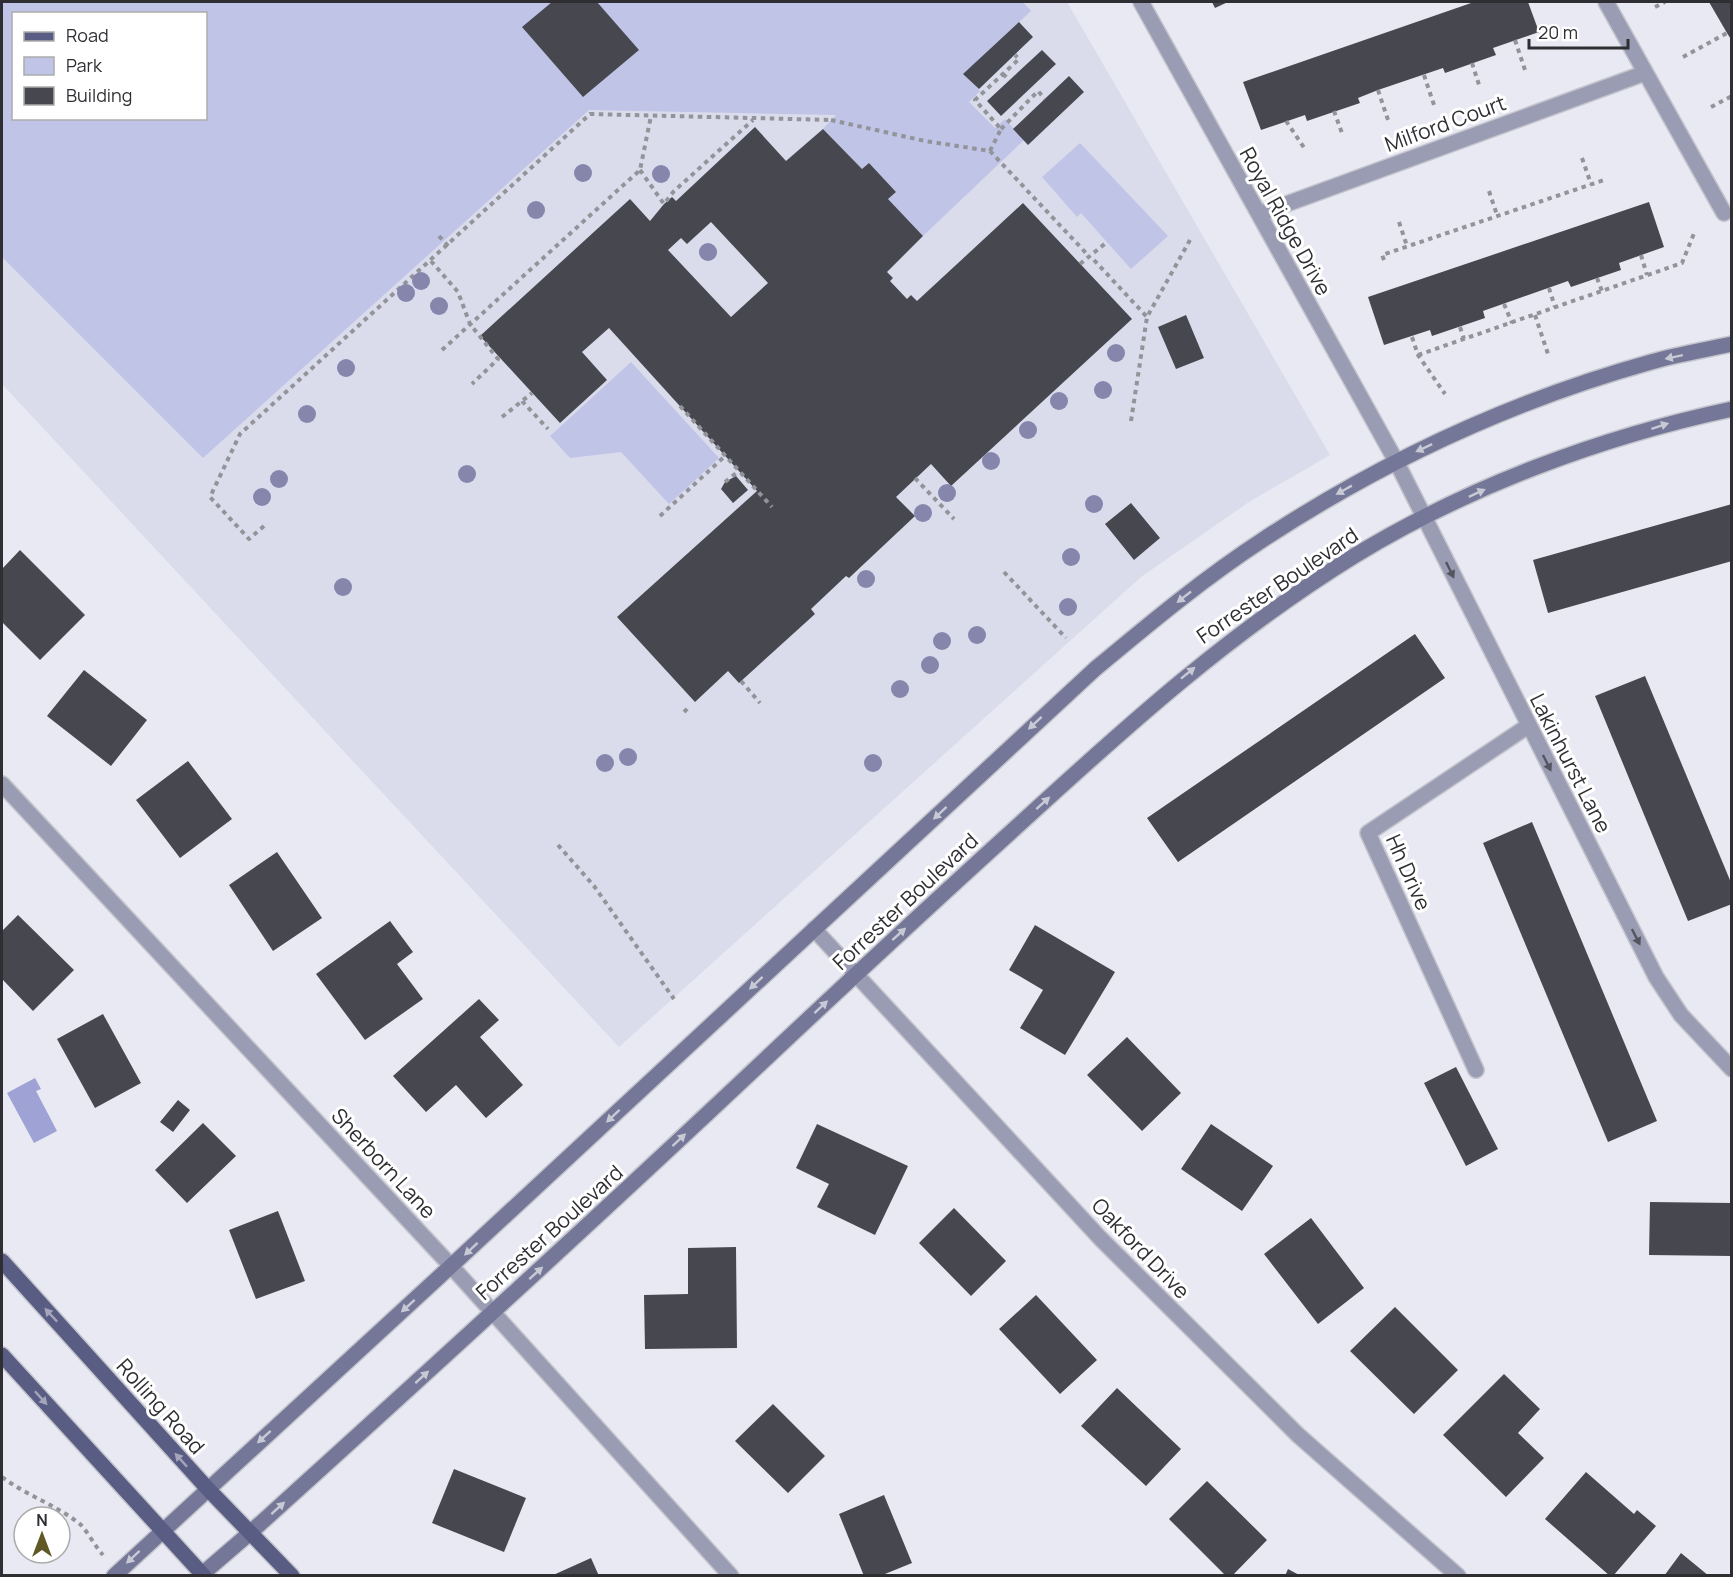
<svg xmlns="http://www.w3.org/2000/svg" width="1733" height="1577" font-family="Manrope,sans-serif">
  <rect width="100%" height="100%" fill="#e8e9f2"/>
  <path fill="#dadcec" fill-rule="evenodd" d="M2 2H1067L1330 455 1249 502 1141 577 619 1047 2 384ZM14 14H206V118H14Z"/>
  <path fill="#c0c4e6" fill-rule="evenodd" d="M2 2H1023L1031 11 964 74 980 91 969 102 995 128 1005 119 1024 140 923 236 888 199 896 192 869 164 862 169 823 129 836 115 589 110 203 458 2 257ZM14 14H206V118H14Z
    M1080 143 1168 236 1131 269 1081 213 1077 217 1042 177Z
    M631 362 719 458 669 504 621 452 570 458 550 436Z"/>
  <path fill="#9ea2d5" d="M35 1078 41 1089 36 1091 57 1131 34 1143 7 1093Z"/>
  <path fill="#47484f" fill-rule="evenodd" d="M552 2H597L639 50 583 97 522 27Z
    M1212 2H1228L1215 8Z
    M1474 2H1528L1539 32 1493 48 1496 55 1445 73 1443 68 1378 90 1358 98 1360 103 1307 121 1305 115 1261 130 1243 82Z
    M1709 2H1732V41L1727 33Z
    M1019 22 1033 37 979 89 963 74Z
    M1042 50 1056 64 1001 116 987 101Z
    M1069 76 1084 92 1028 145 1013 129Z
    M755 127 786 161 823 129 862 169 869 163 896 192 888 199 923 236 887 272 893 278 890 281 907 299 911 295 917 301 1023 203 1132 319 951 486 931 464 896 497 915 516 849 578 846 576 811 609 815 614 739 683 728 671 695 702 617 617 757 491 609 328 582 352 607 380 560 423 480 336 630 199 650 221 664 204 672 197 676 201ZM711 222 768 283 731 317 668 250 681 238 687 244Z
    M1649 202 1664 247 1619 263 1621 270 1571 287 1568 281 1483 311 1485 318 1432 336 1430 330 1384 345 1368 297Z
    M1186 315 1204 358 1176 369 1158 327Z
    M736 476 748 490 733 503 721 489 725 482Z
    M1131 503 1160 538 1134 560 1105 524Z
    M1732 504V561L1548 613 1533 560Z
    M20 550 85 615 40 660 2 622V569Z
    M1415 634 1445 678 1178 862 1147 818Z
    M84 670 147 720 111 766 47 716Z
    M1645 676 1732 885V904L1688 921 1595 696Z
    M188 761 232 819 180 858 136 800Z
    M1532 822 1657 1121 1608 1142 1483 843Z
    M277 852 322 918 273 951 229 885Z
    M18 915 74 970 33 1011 2 979V931Z
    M390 921 413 952 397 964 423 999 365 1040 316 974Z
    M1035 925 1115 972 1065 1055 1020 1028 1043 990 1009 970Z
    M479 999 499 1020 480 1037 523 1085 486 1118 456 1085 426 1112 393 1076Z
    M103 1014 141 1083 95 1108 57 1039Z
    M1127 1037 1181 1093 1142 1131 1087 1075Z
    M1456 1067 1498 1149 1466 1166 1424 1083Z
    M178 1100 190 1110 173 1132 160 1122Z
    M203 1123 236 1156 187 1203 155 1170Z
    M817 1124 908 1166 875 1235 817 1207 829 1184 796 1168Z
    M1211 1124 1273 1166 1242 1211 1181 1169Z
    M1650 1202 1732 1203V1256L1649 1255Z
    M954 1208 1006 1261 971 1296 919 1243Z
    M278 1211 305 1281 256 1299 229 1230Z
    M1311 1218 1364 1288 1318 1324 1264 1254Z
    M736 1247 737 1348 645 1349 644 1295 688 1294V1248Z
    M1036 1295 1097 1360 1060 1394 999 1329Z
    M1395 1307 1458 1370 1414 1414 1350 1351Z
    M1504 1374 1540 1409 1518 1433 1544 1458 1506 1497 1443 1435Z
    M1117 1388 1181 1449 1146 1486 1081 1426Z
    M773 1404 825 1456 788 1493 735 1441Z
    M454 1469 526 1498 504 1552 432 1523Z
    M1586 1472 1634 1514 1637 1510 1656 1526 1613 1576H1610L1545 1519Z
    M1207 1481 1267 1540 1232 1576H1226L1169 1519Z
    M884 1495 912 1563 880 1576H864L839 1514Z
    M1681 1553 1709 1576H1664Z
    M591 1558 599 1576H551Z
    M1288 1569 1301 1576H1285Z"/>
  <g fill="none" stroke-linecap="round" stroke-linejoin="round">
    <defs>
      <path id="street" d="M1141 2 1396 461 1656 977 1681 1015 1732 1069
        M1606 2 1724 213
        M1259 214 1645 73
        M2 784 451 1266 731 1576
        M814 929 1100 1238 1298 1435 1458 1576
        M1476 1070 1368 833 1528 726"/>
      <path id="secondary" d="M114 1576 451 1266 1095 669C1149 624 1204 578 1264 539 1383 461 1515 400 1651 362 1678 354 1705 350 1732 344
        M200 1576 251 1532C427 1373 601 1214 773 1052 856 974 939 897 1023 821 1129 724 1231 632 1354 556 1469 486 1601 437 1732 409"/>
      <path id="primary" d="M2 1261 207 1488 292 1576
        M2 1355 204 1576"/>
    </defs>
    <use href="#street" stroke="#c3c4cc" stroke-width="18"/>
    <use href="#secondary" stroke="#c3c4cc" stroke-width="18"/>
    <use href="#primary" stroke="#c3c4cc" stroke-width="18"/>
    <path stroke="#93939a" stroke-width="4" stroke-dasharray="4.5 4.5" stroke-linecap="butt" d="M1655 7 1665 2
      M1515 40 1526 73
      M1683 57 1727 33
      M1472 63 1480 88
      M1003 74 1009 80
      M1424 75 1434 105
      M1378 90 1388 120
      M1711 107 1732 96
      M1334 111 1343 136
      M831 120 925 141 990 151 1086 253
      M1286 121 1305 149
      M1001 129 1038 91 1045 99
      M990 151 1001 129 975 100 1019 59 1015 55
      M1582 158 1591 184
      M640 170 664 204 674 191 753 120
      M1489 191 1497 215
      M1399 222 1407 246
      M439 236 448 246
      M1641 255 1647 275
      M1094 260 1147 317
      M1384 260 1382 255 1607 179
      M431 261 458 292 470 324 498 359 472 384
      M1080 264 1107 242
      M1597 278 1602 291
      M1549 288 1555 307
      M1504 304 1512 323
      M1535 315 1548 354
      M1460 327 1464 339
      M1412 337 1418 355 1445 394
      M442 350 640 170 651 116
      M1418 355 1682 263 1695 231
      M522 401 548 429
      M680 406 772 507
      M502 417 532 393
      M1131 421 1147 317 1190 240
      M915 478 954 519
      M725 482 739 471
      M660 516 725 456
      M264 526 249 539 210 497 240 434 590 114 832 120
      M1004 572 1066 638
      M741 681 760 703
      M684 712 690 706
      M558 845 594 886 674 999
      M2 1477C27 1496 57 1505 81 1525 87 1531 95 1546 103 1555"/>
    <use href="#street" stroke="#9a9cb3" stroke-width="15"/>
    <use href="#secondary" stroke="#747797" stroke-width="15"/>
    <use href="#primary" stroke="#595c83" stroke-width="15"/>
  </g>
  <g fill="#8686ac">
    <circle cx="583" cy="173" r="9"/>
    <circle cx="661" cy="174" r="9"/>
    <circle cx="536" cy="210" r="9"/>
    <circle cx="708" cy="252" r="9"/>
    <circle cx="421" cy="281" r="9"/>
    <circle cx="406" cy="293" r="9"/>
    <circle cx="439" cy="306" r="9"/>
    <circle cx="1116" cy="353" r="9"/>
    <circle cx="346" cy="368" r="9"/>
    <circle cx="1103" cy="390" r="9"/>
    <circle cx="1059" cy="401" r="9"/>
    <circle cx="307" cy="414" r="9"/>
    <circle cx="1028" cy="430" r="9"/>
    <circle cx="991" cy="461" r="9"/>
    <circle cx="467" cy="474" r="9"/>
    <circle cx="279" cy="479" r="9"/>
    <circle cx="947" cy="493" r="9"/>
    <circle cx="262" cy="497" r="9"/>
    <circle cx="1094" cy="504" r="9"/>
    <circle cx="923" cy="513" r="9"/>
    <circle cx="1071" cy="557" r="9"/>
    <circle cx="866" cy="579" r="9"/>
    <circle cx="343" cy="587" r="9"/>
    <circle cx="1068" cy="607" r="9"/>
    <circle cx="977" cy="635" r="9"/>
    <circle cx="942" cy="641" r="9"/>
    <circle cx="930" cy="665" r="9"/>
    <circle cx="900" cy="689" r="9"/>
    <circle cx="628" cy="757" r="9"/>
    <circle cx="605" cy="763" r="9"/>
    <circle cx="873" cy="763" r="9"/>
  </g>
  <defs><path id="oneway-solid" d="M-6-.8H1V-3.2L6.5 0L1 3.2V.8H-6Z" transform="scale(1.5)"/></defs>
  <g fill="#c7c9d5">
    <use href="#oneway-solid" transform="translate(1674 357) rotate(168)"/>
    <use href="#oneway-solid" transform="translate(1660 426) rotate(-18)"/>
    <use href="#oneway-solid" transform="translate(1424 448) rotate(155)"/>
    <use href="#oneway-solid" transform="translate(1344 490) rotate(151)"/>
    <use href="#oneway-solid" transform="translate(1477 493) rotate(-25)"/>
    <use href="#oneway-solid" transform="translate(1184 597) rotate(142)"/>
    <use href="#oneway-solid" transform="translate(1188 673) rotate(-39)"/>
    <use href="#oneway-solid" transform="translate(1035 723) rotate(137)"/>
    <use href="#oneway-solid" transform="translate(1043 803) rotate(-42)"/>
    <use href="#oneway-solid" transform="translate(940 813) rotate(137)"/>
    <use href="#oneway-solid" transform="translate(899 934) rotate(-42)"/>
    <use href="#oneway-solid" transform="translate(756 983) rotate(137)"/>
    <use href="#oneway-solid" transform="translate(821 1007) rotate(-43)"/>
    <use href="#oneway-solid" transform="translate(613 1116) rotate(137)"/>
    <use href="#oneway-solid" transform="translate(679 1140) rotate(-43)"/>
    <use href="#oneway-solid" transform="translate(471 1249) rotate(137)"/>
    <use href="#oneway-solid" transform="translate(536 1273) rotate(-42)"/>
    <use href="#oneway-solid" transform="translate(408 1306) rotate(138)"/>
    <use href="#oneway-solid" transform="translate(422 1377) rotate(-42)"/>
    <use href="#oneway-solid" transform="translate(264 1437) rotate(138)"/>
    <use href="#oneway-solid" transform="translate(278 1508) rotate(-42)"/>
    <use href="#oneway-solid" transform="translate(133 1557) rotate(137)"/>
  </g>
  <g fill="#545560">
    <use href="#oneway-solid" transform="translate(1450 570) rotate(64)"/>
    <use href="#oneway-solid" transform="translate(1547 763) rotate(63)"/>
    <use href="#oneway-solid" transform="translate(1636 937) rotate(63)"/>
  </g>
  <g fill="#a4a5bb">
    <use href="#oneway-solid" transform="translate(51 1315) rotate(-133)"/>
    <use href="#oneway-solid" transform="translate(41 1398) rotate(48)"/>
    <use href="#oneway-solid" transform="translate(181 1460) rotate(-132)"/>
  </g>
  <g text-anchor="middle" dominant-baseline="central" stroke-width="6" stroke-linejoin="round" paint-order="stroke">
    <g font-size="21" fill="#2f2f33" stroke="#fff">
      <text transform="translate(1445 123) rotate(-20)">Milford Court</text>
      <text transform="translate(1286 221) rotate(61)">Royal Ridge Drive</text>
      <text transform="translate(1277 585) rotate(-34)">Forrester Boulevard</text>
      <text transform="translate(1571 763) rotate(63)">Lakinhurst Lane</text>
      <text transform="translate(1409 872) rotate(66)">Hh Drive</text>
      <text transform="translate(905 901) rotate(-43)">Forrester Boulevard</text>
      <text transform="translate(384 1163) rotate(47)">Sherborn Lane</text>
      <text transform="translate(549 1232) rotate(-42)">Forrester Boulevard</text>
      <text transform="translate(1141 1248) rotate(46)">Oakford Drive</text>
      <text transform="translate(161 1406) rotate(48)">Rolling Road</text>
    </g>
  </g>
  <rect width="1733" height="1577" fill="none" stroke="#2f2f33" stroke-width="6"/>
  <rect x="12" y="12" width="195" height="108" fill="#ffffff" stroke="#acacad" stroke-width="1.5"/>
  <rect x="24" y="32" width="30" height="9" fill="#595c83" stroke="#acacad" stroke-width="1.5"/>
  <text x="66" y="42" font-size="18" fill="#2f2f33">Road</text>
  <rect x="24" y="57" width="30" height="18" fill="#c0c4e6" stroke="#acacad" stroke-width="1.5"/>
  <text x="66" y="72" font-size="18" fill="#2f2f33">Park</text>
  <rect x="24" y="87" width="30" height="18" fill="#47484f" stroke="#acacad" stroke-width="1.5"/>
  <text x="66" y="102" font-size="18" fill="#2f2f33">Building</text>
  <g transform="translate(42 1535)"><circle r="28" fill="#ffffff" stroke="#acacad" stroke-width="1.5"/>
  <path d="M0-4.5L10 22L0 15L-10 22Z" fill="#615925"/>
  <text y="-9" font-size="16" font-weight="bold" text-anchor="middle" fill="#2f2f33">N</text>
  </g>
  <path d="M1529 39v9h99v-9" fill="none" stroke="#2f2f33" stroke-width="3"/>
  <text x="1538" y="39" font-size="18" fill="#2f2f33" stroke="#ffffff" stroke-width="4.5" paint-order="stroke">20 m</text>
</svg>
